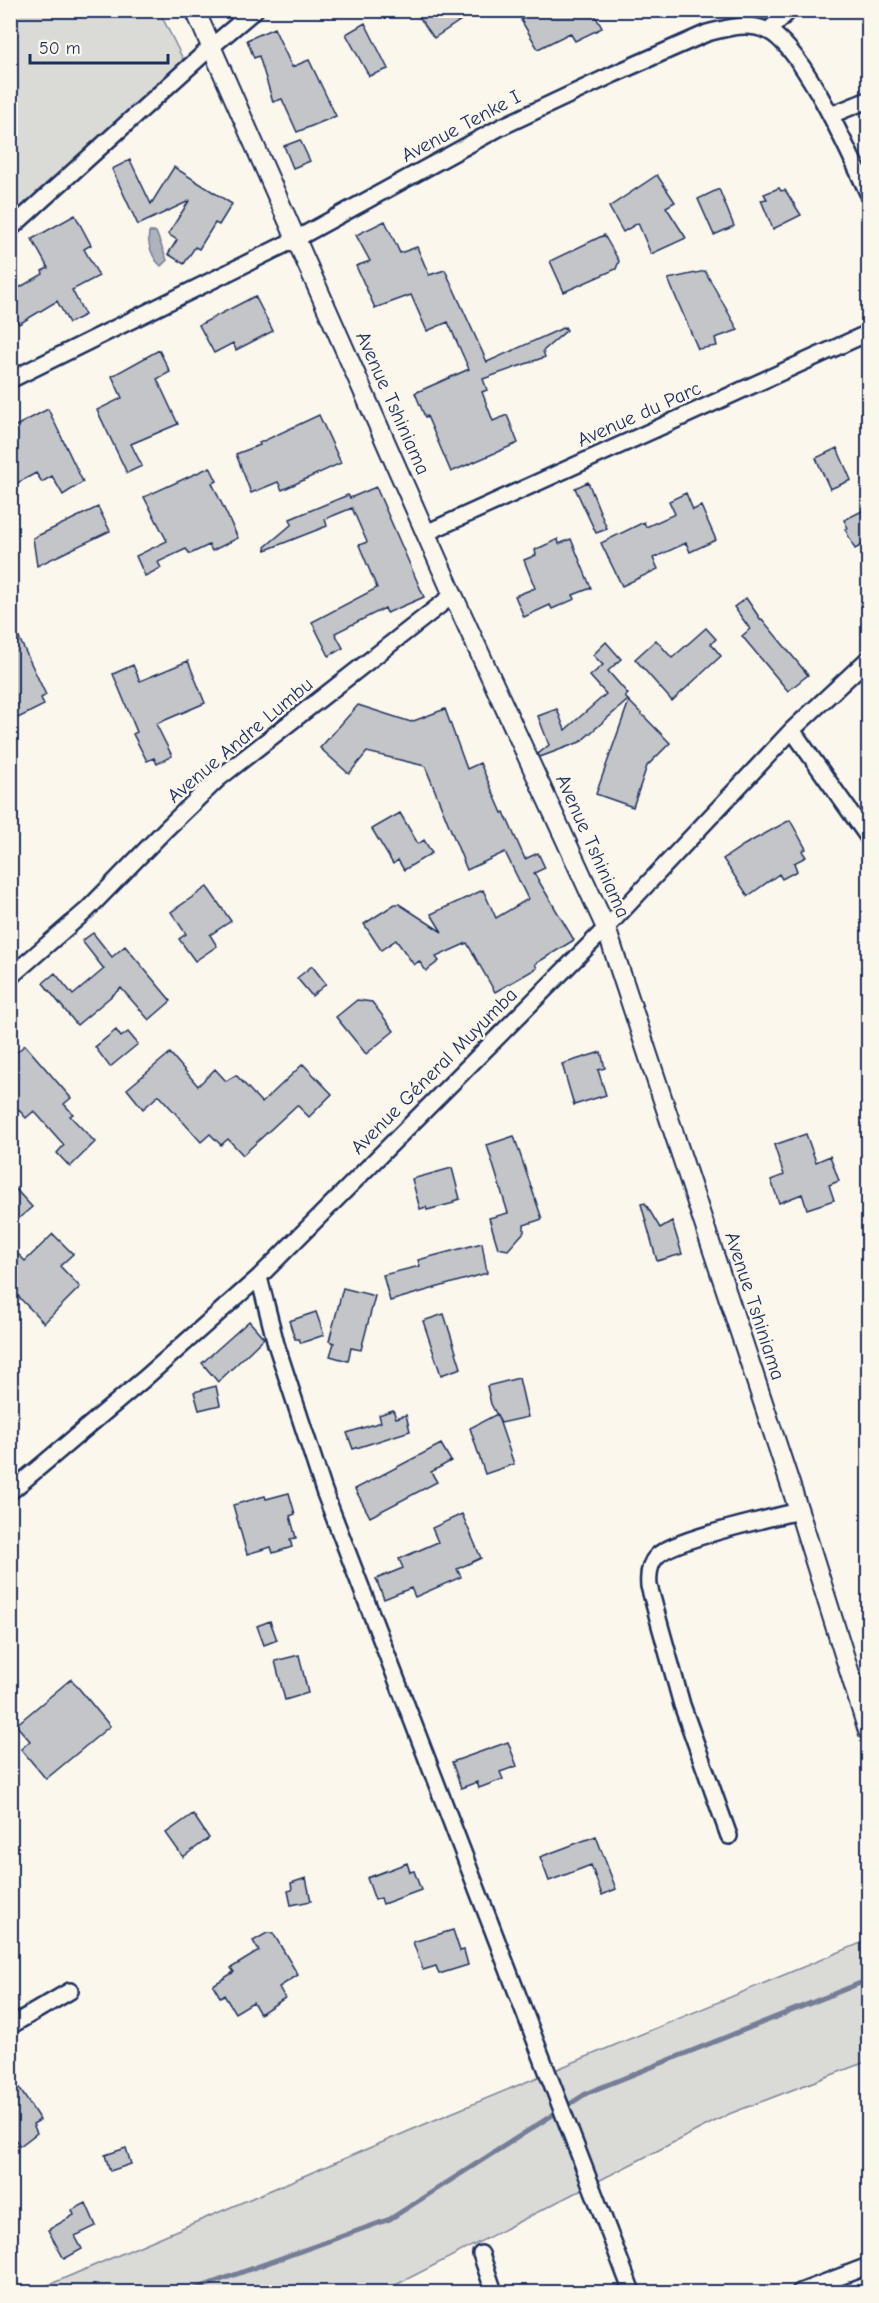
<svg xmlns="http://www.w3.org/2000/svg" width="879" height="2303" font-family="'Comic Neue',sans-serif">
  <rect width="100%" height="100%" fill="#fbf7ec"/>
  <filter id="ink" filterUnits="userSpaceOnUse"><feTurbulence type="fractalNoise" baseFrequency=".0167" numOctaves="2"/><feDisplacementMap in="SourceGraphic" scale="12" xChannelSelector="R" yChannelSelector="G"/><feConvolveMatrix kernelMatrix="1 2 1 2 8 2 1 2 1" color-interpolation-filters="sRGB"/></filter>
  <g filter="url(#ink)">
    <path fill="#dadad7" stroke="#7a849a" stroke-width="1.5" d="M11 10 159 11 184 61 11 217Z
      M868 1940V2061L729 2114 382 2292H32L444 2116Z"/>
    <path fill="#afb3bb" stroke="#747e96" stroke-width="1.5" d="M149 232H156L167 260 161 266C152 258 147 244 149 232Z"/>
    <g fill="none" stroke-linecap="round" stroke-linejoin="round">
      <path stroke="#747e96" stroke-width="5" d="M187 2292 390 2219 587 2093 868 1980"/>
    </g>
    <path fill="#c3c5c9" stroke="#1b2f5e" stroke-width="1.5" d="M414 10H454L461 20 434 38Z
      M537 10H592L602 28 575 41 570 33 538 49 521 20Z
      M365 23 388 69 369 76 346 34Z
      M274 28 292 67 309 60 336 116 297 132 282 99 273 102 259 56 254 58 247 40Z
      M300 140 310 161 293 168 284 146Z
      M130 160 151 204 174 167 232 204 219 225 215 223 199 249 195 247 184 264 168 254 177 240 168 234 189 201 138 225 112 169Z
      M657 175 675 202 666 207 686 238 651 254 638 223 623 232 609 207Z
      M779 188 781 191 785 190 801 215 773 229 761 200 767 199 764 194Z
      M719 189 734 226 714 235 698 199Z
      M75 215 91 245 84 249 99 276 72 290 85 315 69 323 57 301 19 324 10 310V293L43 274 42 271 48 268 32 239Z
      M385 221 400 253 417 247 429 275 445 270 487 362 565 327 567 330 543 351 545 357 483 379 487 390 482 392 493 421 507 415 518 443 451 472 427 416 425 417 415 393 469 369 448 322 427 331 411 295 375 308 356 266 370 261 356 235Z
      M604 235 619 261 616 269 564 292 550 261Z
      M705 271 738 330 715 338 717 346 698 349 668 279Z
      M255 296 273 331 236 350 233 343 214 353 199 325Z
      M159 350 170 372 157 379 178 424 131 444 142 466 127 473 97 410 122 398 112 376Z
      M48 409 83 482 63 495 52 476 42 482 36 473 10 487V429Z
      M319 415 341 463 282 490 278 482 251 493 236 454 260 445 259 443Z
      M837 448 851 480 830 489 816 458Z
      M210 467 217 481 212 483 238 538 212 551 209 545 190 554 186 549 158 562 161 568 145 576 136 556 167 541 144 497Z
      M588 482 607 529 596 533 575 488Z
      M376 487 424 597 387 613 385 608 335 633 343 648 329 656 312 622 377 588 359 545 367 542 352 508 325 519 327 526 266 550 265 547 292 524 290 519 348 495 350 498Z
      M686 493 693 510 701 506 716 540 690 552 686 543 653 558 658 569 622 586 601 543 644 522 646 527 675 514 669 501Z
      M98 507 110 531 37 566 33 538Z
      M868 508V542L855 549 845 529 848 528 844 520Z
      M558 539 559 544 571 539 591 588 573 595 575 599 552 609 550 605 524 617 515 596 535 588 524 560 536 555 535 550Z
      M746 598 761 620 762 619 808 675 788 691 742 636 750 629 734 607Z
      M10 619 46 695 41 698 44 705 10 722Z
      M706 628 716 639 711 644 721 656 672 701 635 659 656 640 672 658Z
      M606 642 621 659 608 671 628 694 625 697 628 700 580 742 540 757 538 754 549 745 538 716 557 709 565 730 606 694 590 676 603 665 593 655Z
      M188 661 205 703 156 724 172 756 157 764 154 758 147 761 133 734 137 732 113 674 133 665 140 681Z
      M629 701 670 743 647 766 633 807 596 794Z
      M358 705 411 722 445 709 467 769 480 763 502 813 504 812 525 859 538 853 545 868 534 873 574 940 535 964 537 968 495 992 467 943 436 957 439 961 426 971 419 961 414 965 396 940 381 950 364 924 395 904H399L442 932 431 914 483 890 496 918 528 899 505 852 467 870 425 766 367 752 349 774 320 748Z
      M400 813 418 844 424 840 432 853 404 870 398 860 393 864 372 829Z
      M790 820 806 849 802 851 806 857 794 863 797 871 782 879 779 874 748 896 723 859 744 845Z
      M207 887 231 921 210 935 217 946 195 961 179 939 186 934 171 912Z
      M93 933 112 957 125 946 171 1001 149 1020 121 988 77 1025 43 983 55 973 73 995 104 969 82 941Z
      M312 966 326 984 312 996 297 978Z
      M357 1000 372 1002 394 1031 366 1054 336 1017Z
      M116 1030 121 1037 128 1032 138 1044 110 1067 95 1047Z
      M25 1045 71 1098 64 1104 73 1114 70 1116 95 1142 70 1167 57 1153 64 1145 34 1111 26 1118 10 1100V1058Z
      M601 1052 605 1068 598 1070 606 1095 574 1105 562 1064Z
      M170 1053 198 1086 215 1069 226 1081 236 1075 262 1103 303 1064 332 1094 309 1117 297 1105 243 1155 228 1139 221 1145 210 1134 201 1142 159 1095 143 1109 127 1089Z
      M806 1134 816 1162 830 1156 839 1181 829 1185 834 1200 807 1209 802 1194 779 1203 771 1180 784 1175 774 1145Z
      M514 1136 542 1219 524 1225V1232L508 1250 498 1248 489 1218 508 1213 487 1145Z
      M452 1168 460 1199 453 1201 454 1203 427 1210 426 1207 420 1209 412 1179Z
      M10 1183 32 1207 10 1226Z
      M645 1203 660 1228 672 1221 682 1254 657 1261 641 1204Z
      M53 1234 73 1254 60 1266 80 1287 44 1323 10 1288V1246L25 1261Z
      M482 1243 487 1273 390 1301 383 1275 420 1266 418 1260Z
      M343 1288 375 1296 361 1350 351 1348 348 1361 330 1356 334 1343 329 1341Z
      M316 1312 324 1335 301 1343 299 1339H295L289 1321Z
      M444 1314 461 1368 441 1375 423 1321Z
      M249 1321 264 1338 218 1382 202 1363Z
      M519 1378 528 1417 501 1423 491 1404 487 1386Z
      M216 1386 220 1405 199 1410 194 1392Z
      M393 1410 396 1418 406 1415 410 1431 353 1449 347 1433 381 1422 379 1415Z
      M497 1414 514 1464 485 1474 470 1428Z
      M441 1444 451 1461 431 1472 437 1482 370 1517 355 1489Z
      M289 1493 295 1514 290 1516 296 1538 290 1539 292 1547 273 1553 271 1547 247 1554 233 1505 265 1496 266 1499Z
      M462 1514 481 1558 457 1569 461 1577 415 1597 411 1588 384 1599 376 1579 403 1568 399 1559 438 1542 432 1528Z
      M270 1621 277 1640 264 1645 257 1626Z
      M299 1655 308 1693 285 1700 275 1661Z
      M71 1679 110 1726 46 1779 21 1749 30 1741 16 1725Z
      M508 1742 517 1766 500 1772 503 1779 479 1788 477 1782 461 1788 452 1762Z
      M193 1814 209 1838 183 1857 166 1833Z
      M596 1836 616 1889 602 1895 591 1865 549 1881 540 1857Z
      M407 1863 410 1872 414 1871 421 1890 383 1904 381 1898 375 1900 367 1878Z
      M306 1878 311 1901 291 1905 288 1891 292 1890 291 1883Z
      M453 1930 460 1951 464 1950 468 1965 439 1974 436 1966 423 1970 413 1942Z
      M267 1933H273L298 1975 279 1987 285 1998 260 2014 253 2002 235 2013 224 1995 220 1997 213 1985 234 1972 231 1968 259 1951 253 1941Z
      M10 2074 40 2120 33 2124 37 2133 20 2146 10 2133Z
      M126 2148 131 2164 110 2171 105 2155Z
      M86 2203 96 2226 75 2236 82 2249 64 2259 48 2230 74 2215 72 2210Z"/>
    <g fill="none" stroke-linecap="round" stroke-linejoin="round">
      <defs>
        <path id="minor" d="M768 31 790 10
          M831 115 868 100
          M10 229 211 47 255 10
          M10 380 296 239 501 127 614 74 707 33C727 28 746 22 766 30 802 44 851 157 868 193
          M426 533 868 333
          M792 730 868 837
          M10 977 87 910 166 829 218 779 453 595
          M259 1277 276 1344 324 1491 632 2292
          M10 1492 144 1379 259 1277 606 928 792 730 868 659
          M729 1836 682 1705 649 1586C648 1575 649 1564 657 1556 673 1539 771 1518 799 1511
          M10 2026 70 1991
          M481 2254 494 2292
          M800 2292 868 2266"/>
        <path id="tertiary" d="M195 10 453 595 606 928 799 1511 868 1731"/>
      </defs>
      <use href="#minor" stroke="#1b2f5e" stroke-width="20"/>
      <use href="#tertiary" stroke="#1b2f5e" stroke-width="22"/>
      <use href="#minor" stroke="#fbf7ec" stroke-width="15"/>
      <use href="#tertiary" stroke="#fbf7ec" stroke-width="18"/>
    </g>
  </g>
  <g text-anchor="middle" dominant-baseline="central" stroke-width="5" stroke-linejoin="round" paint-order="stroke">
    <g font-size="20" fill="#1b2f5e" stroke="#fbf7ec">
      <text transform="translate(461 126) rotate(-28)">Avenue Tenke I</text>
      <text transform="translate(393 403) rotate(66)">Avenue Tshiniama</text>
      <text transform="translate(639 414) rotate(-24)">Avenue du Parc</text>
      <text transform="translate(240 740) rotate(-40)">Avenue Andre Lumbu</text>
      <text transform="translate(593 846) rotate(66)">Avenue Tshiniama</text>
      <text transform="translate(434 1071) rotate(-45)">Avenue Géneral Muyumba</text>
      <text transform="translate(755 1306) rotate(72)">Avenue Tshiniama</text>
    </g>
  </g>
  <rect width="879" height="2303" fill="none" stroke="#fbf7ec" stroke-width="36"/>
  <rect x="18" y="18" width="843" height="2267" fill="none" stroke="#1b2f5e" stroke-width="2" filter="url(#ink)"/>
  <path d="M30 54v9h138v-9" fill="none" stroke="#1b2f5e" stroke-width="3"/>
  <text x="39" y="54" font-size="18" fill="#1b2f5e" stroke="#fbf7ec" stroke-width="4.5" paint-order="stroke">50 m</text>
</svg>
